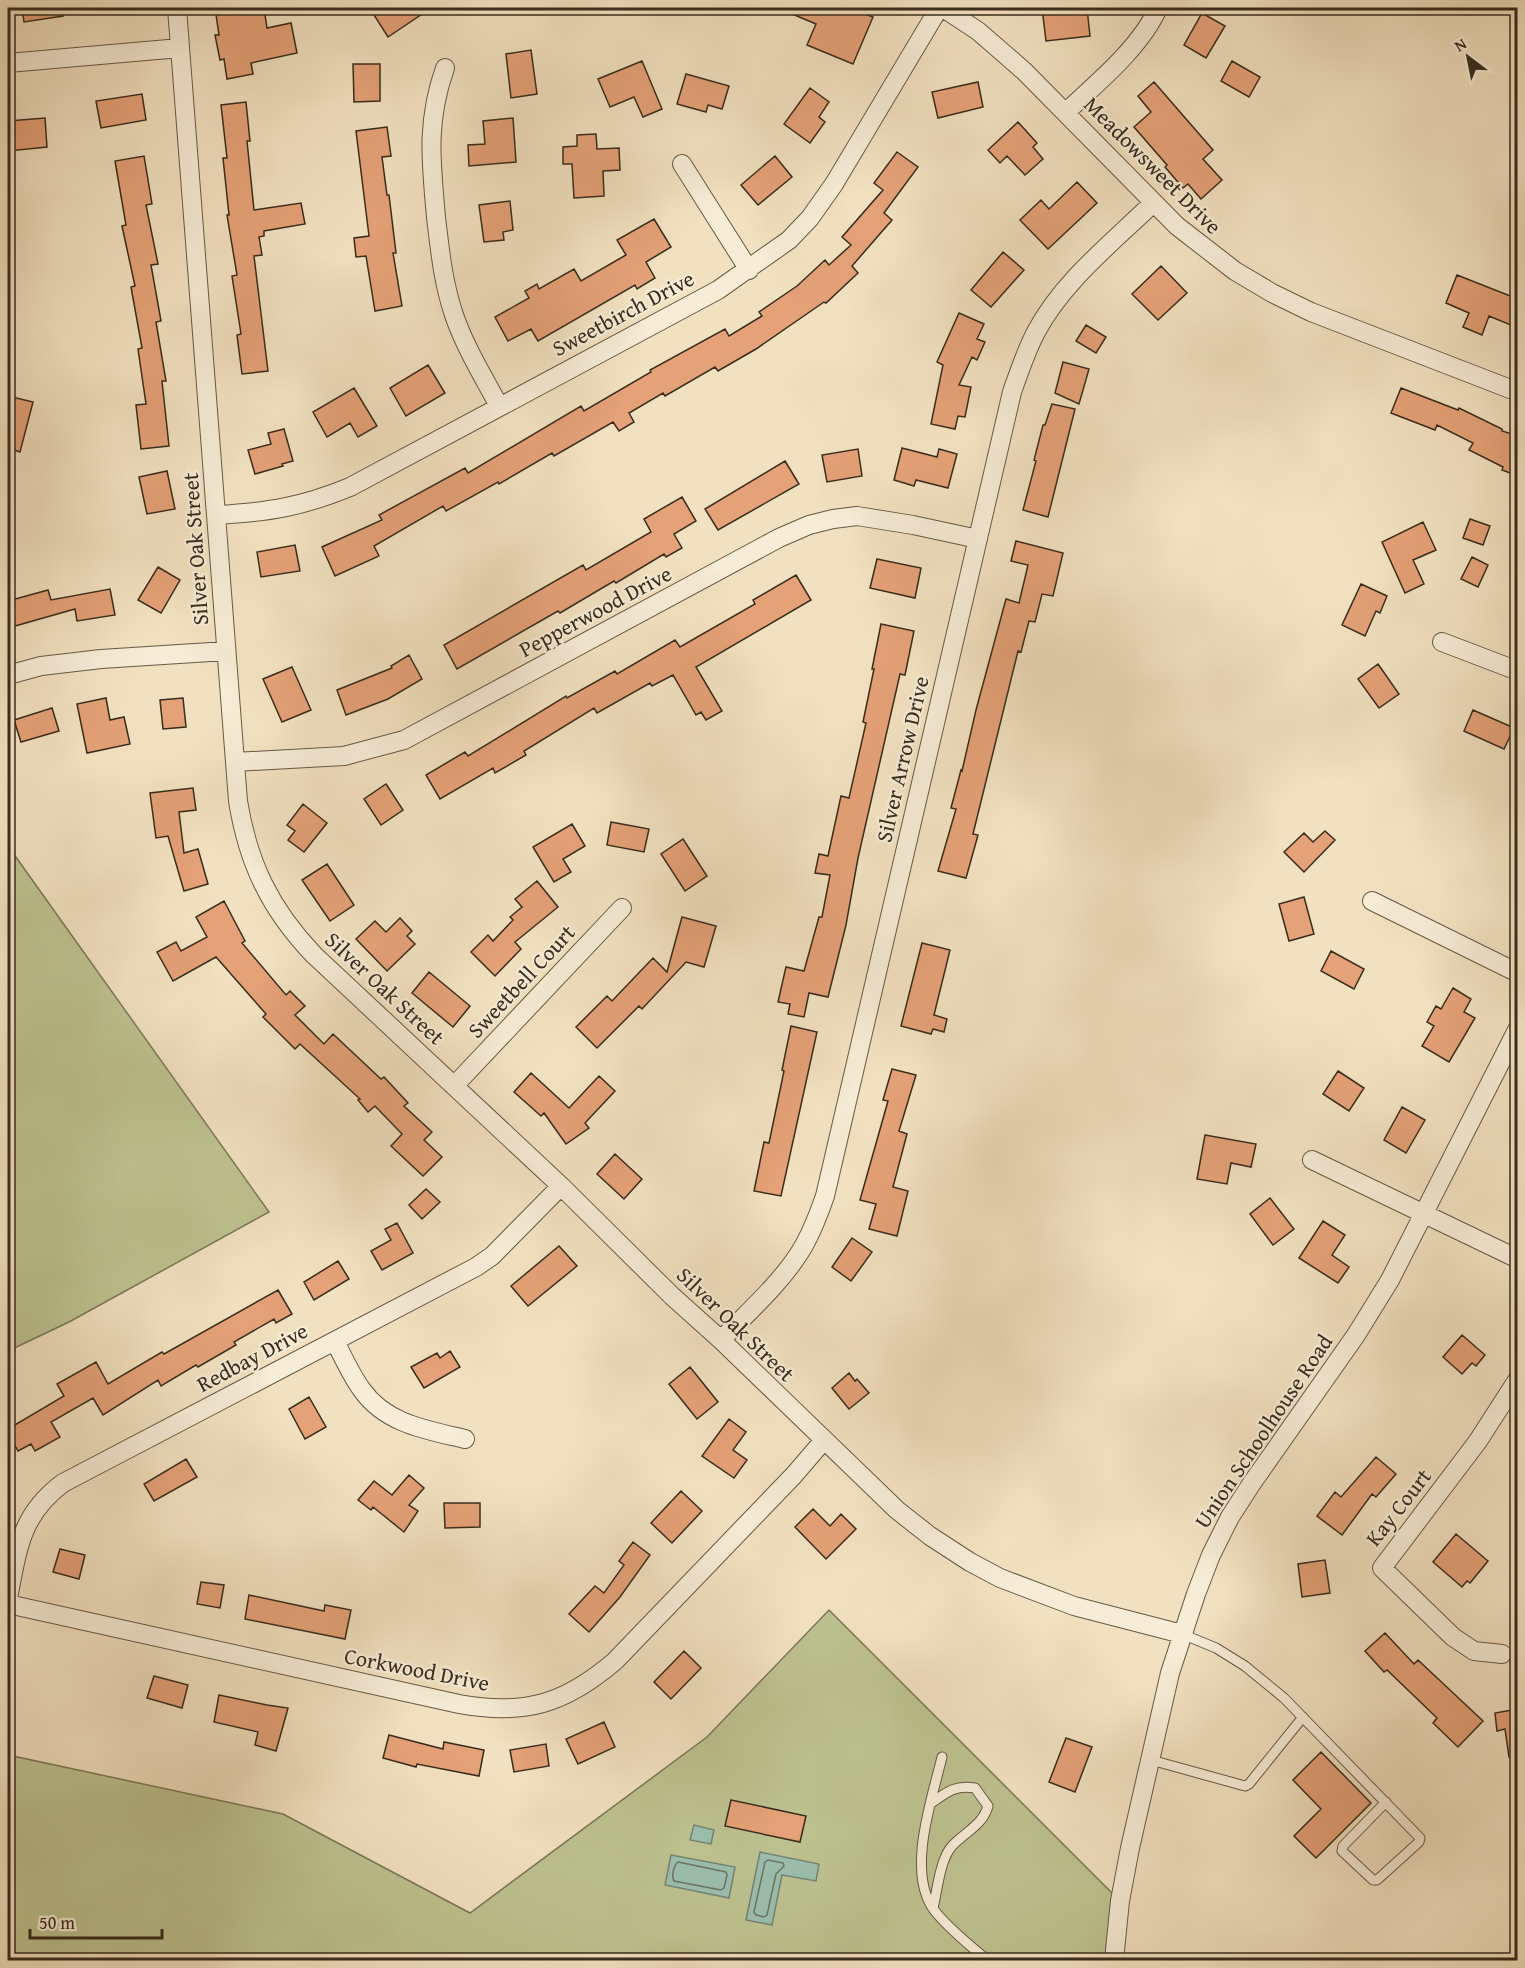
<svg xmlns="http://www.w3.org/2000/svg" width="1525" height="1968" font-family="'Gentium Book Plus',serif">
  <rect width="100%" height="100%" fill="#f2e1c0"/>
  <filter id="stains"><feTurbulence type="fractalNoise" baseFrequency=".00333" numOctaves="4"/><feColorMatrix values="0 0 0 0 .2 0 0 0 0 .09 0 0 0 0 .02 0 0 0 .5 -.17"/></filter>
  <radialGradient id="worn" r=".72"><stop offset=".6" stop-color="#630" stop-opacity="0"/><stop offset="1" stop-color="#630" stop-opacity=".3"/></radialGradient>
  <path fill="#bdc290" stroke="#7a7756" stroke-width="1.5" d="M8 846 269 1212 69 1322 8 1351Z
    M829 1610 1120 1901 1114 1960H8V1755L283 1814 470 1913 707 1737Z"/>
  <path fill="#9cbead" stroke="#748473" stroke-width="1.5" d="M694 1825 714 1830 711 1844 690 1840Z
    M760 1852 819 1864 816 1881 782 1875 772 1925 746 1920Z
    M671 1855 735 1867 729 1898 665 1885Z"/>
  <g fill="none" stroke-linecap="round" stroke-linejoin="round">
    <path stroke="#6a7565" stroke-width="1.5" d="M768 1860 783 1863 784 1866 776 1874 767 1915 764 1917 756 1915 754 1912 765 1862Z
      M678 1862 726 1872 727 1875 724 1888 721 1890 674 1881C671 1876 674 1865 678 1862Z"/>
  </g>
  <path fill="#e5a177" stroke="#382c1d" stroke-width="1.5" d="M22 8H63V16L24 22Z
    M215 8H264L267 28 291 23 297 53 251 63 253 74 227 79 224 59 220 60 215 35H219Z
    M385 8H431L388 37 374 15Z
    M778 8H849L873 17 853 64 807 45 816 24Z
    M1042 8H1063V11L1087 8 1090 36 1046 41Z
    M1202 13 1225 26 1206 58 1184 45Z
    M531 50 537 94 511 98 506 54Z
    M642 61 662 109 643 117 634 97 610 107 598 79Z
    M1232 61 1260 77 1249 97 1221 81Z
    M353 64H380V101L354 102Z
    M686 74 729 86 722 109 708 105 706 112 677 104Z
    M978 82 983 107 938 118 932 92Z
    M1154 82 1213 150 1203 159 1222 180 1201 199 1188 184 1183 188 1165 167 1167 165 1134 127 1151 112 1138 96Z
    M810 88 829 102 819 117 825 122 810 143 784 124Z
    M142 94 146 120 101 128 96 101Z
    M246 102 250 141H247L254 210 301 203 305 224 264 231V236L259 237 262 255 254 256 268 371 242 374 237 335 241 334 232 276 237 275 227 215H229L223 158H227L221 105Z
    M45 118 47 147 8 151V121Z
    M513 118 516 162 469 166 468 145 485 144 483 121Z
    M1018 122 1037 143 1033 147 1043 159 1025 175 1007 156 1000 163 988 150Z
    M387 127 391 156 382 157 387 195H389L396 253H393L402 306 375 311 366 256 356 257 354 238 369 236 356 131Z
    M596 134 597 149 619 148 620 170 603 171 604 196 574 198 572 164H563V147L577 146V135Z
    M897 152 918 167 884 213 892 220 852 266 858 273 826 303 824 302 756 349 718 371 715 367 665 396 663 393 629 413 634 422 619 431 613 422 554 456 552 453 499 484 498 482 446 511 443 506 374 546 379 556 335 576 322 547 382 520 379 515 465 468 468 473 581 406 584 411 651 372 650 370 725 329 729 336 762 316 759 312 797 286 825 260 829 265 851 245 842 237 883 190 874 183Z
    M144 156 152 204 146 205 158 264 151 265 161 321 156 322 166 381H162L169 446 141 449 136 405 146 404 138 349 142 348 131 287 135 286 122 226 126 225 115 161Z
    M775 156 792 177 758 205 741 185Z
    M1077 182 1097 203 1048 249 1020 220 1041 200 1049 209Z
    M510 201 513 230 503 232 504 240 484 242 479 205Z
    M654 219 671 247 646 262 655 278 637 289 635 285 538 341 531 329 508 341 495 317 529 298 525 291 537 284 539 289 574 269 581 281 626 255 617 240Z
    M1003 252 1024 270 991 307 971 290Z
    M1161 266 1187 293 1158 320 1132 294Z
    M1457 275 1518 299V328L1489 316 1482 335 1463 327 1469 313 1446 303Z
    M959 313 984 324 977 339 985 342 977 360 972 357 959 385 971 387 965 417 958 416 955 429 931 424 943 365 937 362Z
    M1086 325 1106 337 1096 353 1076 341Z
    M1063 362 1089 369 1079 404 1055 393Z
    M428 365 445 393 406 416 390 388Z
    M354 388 377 426 358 437 350 423 327 437 313 412Z
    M1401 388 1458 410 1459 408 1502 429V431L1515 435 1518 433V476L1502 470 1503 467 1469 450 1473 443 1437 425 1435 430 1391 413Z
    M8 396 33 402 20 452 8 448Z
    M1052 404 1075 409 1048 517 1023 510 1036 461 1034 460 1043 425H1045Z
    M284 429 293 461 282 464 283 466 255 474 248 450 271 444 268 433Z
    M902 448 937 457 939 449 957 454 948 488 916 480 914 486 894 480Z
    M858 449 862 476 827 482 822 455Z
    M785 461 799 484 718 530 705 509Z
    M167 471 175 509 147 514 139 477Z
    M682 497 696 521 674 534 682 548 666 557 664 554 616 583 614 581 560 613 558 611 457 669 444 645 583 565 586 570 651 532 644 519Z
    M1470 519 1490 526 1483 545 1463 538Z
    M1423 522 1436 550 1413 560 1424 584 1405 593 1382 542Z
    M1016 541 1063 553 1053 596 1042 594 1035 622 1029 621 1021 652 1018 651 973 834 978 835 966 878 938 871 956 809 951 808 961 770 962 771 976 710 1006 599 1019 603 1028 565 1011 561Z
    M295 545 300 571 261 577 257 552Z
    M1472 557 1488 565 1478 587 1461 579Z
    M877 559 921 568 915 598 870 588Z
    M158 567 180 580 161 613 138 600Z
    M796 575 811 600 696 667 722 711 706 720 701 712 696 715 673 675 652 686 650 683 597 713 594 708 524 751 526 755 495 773 493 768 440 799 426 775 465 752 468 756 566 696 567 698 615 671 617 674 675 640 680 647 755 604 753 600Z
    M1361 584 1387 596 1380 613 1376 611 1365 636 1342 625Z
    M110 589 115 615 77 621 75 609 15 626 8 601 48 590 51 600Z
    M881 624 914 631 905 675 900 674 858 858 846 925 828 997 809 993 804 1017 788 1014 790 1004 778 1002 786 967 804 971 819 917H822L830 875 815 873 819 854 828 856 841 796 849 798 866 723 863 722 874 669H872Z
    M409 655 422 679 388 699 346 715 337 690 392 668 391 666Z
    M1378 664 1399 694 1379 708 1358 679Z
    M292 667 311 710 282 722 263 679Z
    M106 698 110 720 124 717 130 744 87 753 77 704Z
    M183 698 186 727 163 729 160 700Z
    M52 708 59 731 21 742 14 720Z
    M1473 710 1514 728 1504 749 1464 731Z
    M386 784 403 810 381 825 364 799Z
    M193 788 196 810 179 812 184 853 198 849 208 884 184 891 168 836 156 838 150 793Z
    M303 804 327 823 304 852 288 840 295 831 287 825Z
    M611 822 649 829 644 852 607 845Z
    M572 824 585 846 563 859 571 872 554 882 533 847Z
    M1325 831 1335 840 1304 872 1284 852 1304 833 1313 842Z
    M683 839 707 876 685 891 661 854Z
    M327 864 354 905 330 921 302 880Z
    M537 881 558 907 515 942 521 949 495 976 471 952 488 935 493 941 513 920 510 917 522 907 515 899Z
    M1304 897 1314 934 1289 941 1279 904Z
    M224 901 245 941 242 943 286 995 290 991 305 1006 295 1015 324 1044 333 1034 381 1079 384 1077 408 1103 404 1106 432 1132 424 1140 442 1157 423 1176 391 1146 402 1134 375 1106 368 1112 358 1100 360 1099 300 1044 295 1049 263 1017 266 1014 216 957 173 981 157 952 176 942 181 951 207 937 196 917Z
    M682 917 716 926 704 967 686 962 642 1009 639 1006 597 1048 576 1027 607 996 612 1001 653 958 667 972Z
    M400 918 412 931 407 936 415 944 387 971 356 939 375 921 386 932Z
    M922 943 950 950 934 1015 947 1019 944 1032 933 1029 931 1034 901 1026Z
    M1331 951 1364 969 1354 989 1321 971Z
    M429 972 470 1006 453 1027 412 993Z
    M1453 988 1471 999 1464 1012 1475 1018 1449 1062 1422 1046 1434 1026 1427 1022 1436 1006 1441 1009Z
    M791 1026 817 1032 781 1196 754 1191 764 1142 769 1143 784 1071 782 1070Z
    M892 1069 916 1075 899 1131 907 1134 893 1187 908 1191 897 1236 869 1229 876 1204 860 1200 888 1101 883 1100Z
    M1338 1071 1364 1088 1349 1111 1323 1094Z
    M531 1073 569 1108 599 1076 615 1091 585 1123 589 1128 566 1144 544 1113 541 1116 514 1092Z
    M1402 1107 1425 1120 1406 1153 1384 1140Z
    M1205 1135 1256 1144 1251 1167 1231 1163 1227 1184 1197 1179Z
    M615 1154 642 1179 624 1199 597 1174Z
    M426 1189 440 1202 422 1219 409 1205Z
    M1270 1198 1294 1229 1273 1245 1250 1214Z
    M1323 1221 1345 1235 1332 1255 1349 1267 1338 1283 1299 1258Z
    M397 1223 413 1253 382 1270 371 1251 391 1240 385 1229Z
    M852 1238 872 1252 851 1281 832 1267Z
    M559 1246 577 1266 528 1306 511 1286Z
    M338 1261 349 1279 314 1300 304 1282Z
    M278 1290 292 1314 276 1323 274 1319 234 1342 236 1345 198 1367 196 1365 161 1386 158 1380 103 1415 93 1398 51 1422 60 1437 35 1451 31 1444 18 1451 8 1433V1429L64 1396 57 1384 96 1362 108 1384 162 1352 164 1354Z
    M1462 1335 1485 1355 1476 1366 1472 1363 1462 1374 1443 1357Z
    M450 1351 460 1367 424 1388 411 1367 437 1353 440 1358Z
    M690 1367 718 1402 697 1419 669 1384Z
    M849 1373 855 1381 857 1379 869 1393 849 1409 832 1388Z
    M309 1397 326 1427 305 1439 289 1409Z
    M729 1419 746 1432 733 1450 747 1460 734 1478 702 1456Z
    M1376 1457 1396 1474 1376 1497 1372 1494 1342 1535 1317 1516 1335 1492 1341 1497Z
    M186 1459 197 1477 154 1501 144 1484Z
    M409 1475 424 1488 409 1505 418 1511 404 1532 373 1507 371 1510 358 1500 374 1481 392 1495Z
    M681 1491 702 1511 672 1543 651 1523Z
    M444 1503H480V1527L445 1528Z
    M813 1509 830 1526 841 1514 856 1529 826 1559 795 1527Z
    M1456 1534 1488 1561 1470 1583 1467 1581 1462 1587 1433 1562Z
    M633 1542 650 1555 620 1597 589 1632 569 1614 595 1586 604 1593 624 1565 619 1561Z
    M60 1549 85 1555 79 1579 53 1572Z
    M1325 1560 1330 1593 1302 1597 1298 1564Z
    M201 1582 224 1585 220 1608 197 1604Z
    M249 1595 324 1611 325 1605 351 1610 345 1639 245 1619Z
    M1385 1633 1414 1664 1418 1660 1483 1721 1458 1747 1433 1723 1437 1718 1387 1670 1384 1672 1365 1651Z
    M684 1651 701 1668 671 1699 654 1682Z
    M154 1676 188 1685 182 1708 147 1698Z
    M219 1695 267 1705 288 1708 276 1751 255 1745 258 1732 214 1722Z
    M1518 1709V1756L1509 1757 1505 1729 1497 1731 1495 1713Z
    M604 1722 615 1747 578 1764 566 1739Z
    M389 1735 443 1749 444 1742 484 1750 479 1776 417 1764 416 1767 383 1758Z
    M1066 1738 1092 1747 1075 1792 1049 1782Z
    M546 1744 549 1766 514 1772 510 1750Z
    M1321 1752 1371 1803 1316 1858 1294 1836 1321 1809 1293 1780Z
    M731 1800 806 1816 800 1842 725 1826Z"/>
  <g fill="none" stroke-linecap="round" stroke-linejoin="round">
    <defs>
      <path id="lane" d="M1182 1634 1216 1648 1245 1666 1284 1698 1420 1838 1419 1842 1377 1880H1373L1342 1851 1343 1846 1386 1802
        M942 1757C932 1799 906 1872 934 1910 947 1927 965 1941 981 1955L990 1960
        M1151 1760 1245 1786 1249 1784 1303 1717
        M930 1804C947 1792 954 1785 975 1788L988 1806C983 1825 965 1832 952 1846 940 1859 937 1892 933 1908"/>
      <path id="street" d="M177 8 238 801C248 863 270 909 314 955L561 1186 672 1296 721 1340 897 1510 930 1536 970 1562 1000 1578 1074 1606 1182 1634
        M943 8 978 31 1024 71 1177 226 1235 271 1272 293 1311 312 1518 392
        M8 63 180 48
        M445 68C426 122 431 161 436 217 440 251 443 282 454 315 465 347 483 376 499 406
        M1066 112C1097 83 1141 47 1158 8
        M682 164 749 270
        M217 515C269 512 301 507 350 487L718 290 789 240 810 218 834 184 939 8
        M1442 642 1518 671
        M8 675 41 666 101 659 226 651
        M235 762 344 756 404 740 779 538 809 525 833 519 857 516 913 525 978 539
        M1372 901 1518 973
        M454 1086 622 908
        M1312 1160 1518 1259
        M721 1340C748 1312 779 1285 800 1252 811 1235 818 1216 825 1196L1012 392C1019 372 1026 351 1036 332 1063 281 1112 243 1153 203
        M335 1341C343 1357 351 1375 362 1390 386 1424 427 1430 465 1439
        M8 1598C18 1549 20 1515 63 1483L476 1267 492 1256 561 1186
        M8 1604 459 1704C524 1716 565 1704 615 1661L794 1475 824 1440
        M1502 1654 1474 1651 1453 1637 1382 1568 1478 1441 1518 1379
        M1114 1960 1120 1901 1130 1848 1170 1673 1196 1594 1211 1555 1230 1517 1252 1483 1356 1335 1390 1280 1518 1028"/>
    </defs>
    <use href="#lane" stroke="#665946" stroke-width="11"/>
    <use href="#street" stroke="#665946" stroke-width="20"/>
    <use href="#lane" stroke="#f7ecd6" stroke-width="9"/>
    <use href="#street" stroke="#f7ecd6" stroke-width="18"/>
  </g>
  <g text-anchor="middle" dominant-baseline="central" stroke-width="4.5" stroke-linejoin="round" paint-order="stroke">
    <g font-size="22" fill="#382c1d" stroke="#f7ecd6">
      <text transform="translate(1153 165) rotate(45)">Meadowsweet Drive</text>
      <text transform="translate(623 313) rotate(-28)">Sweetbirch Drive</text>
      <text transform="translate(195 549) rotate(-94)">Silver Oak Street</text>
      <text transform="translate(595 611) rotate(-28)">Pepperwood Drive</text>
      <text transform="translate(902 759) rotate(-77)">Silver Arrow Drive</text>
      <text transform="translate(521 981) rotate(-47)">Sweetbell Court</text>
      <text transform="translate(385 988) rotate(43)">Silver Oak Street</text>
      <text transform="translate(736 1324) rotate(44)">Silver Oak Street</text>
      <text transform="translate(252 1357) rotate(-28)">Redbay Drive</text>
      <text transform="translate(1263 1431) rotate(-56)">Union Schoolhouse Road</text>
      <text transform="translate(1398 1507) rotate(-52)">Kay Court</text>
      <text transform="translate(417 1669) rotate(11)">Corkwood Drive</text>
    </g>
  </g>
  <rect width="1525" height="1968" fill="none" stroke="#f2e1c0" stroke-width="30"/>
  <rect x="9" y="9" width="1507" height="1950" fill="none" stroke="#382c1d" stroke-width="3"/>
  <rect x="15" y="15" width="1495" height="1938" fill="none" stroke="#382c1d" stroke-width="1.5"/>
  <g transform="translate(1468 57) rotate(328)" stroke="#f7ecd6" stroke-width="4.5" paint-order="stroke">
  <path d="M0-4.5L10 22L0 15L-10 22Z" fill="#382c1d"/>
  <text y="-9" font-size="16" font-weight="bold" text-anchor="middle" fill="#382c1d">N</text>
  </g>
  <path d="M30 1929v9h132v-9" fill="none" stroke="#382c1d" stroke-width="3"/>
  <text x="39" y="1929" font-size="18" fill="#382c1d" stroke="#f7ecd6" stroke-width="4.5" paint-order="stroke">50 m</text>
  <rect width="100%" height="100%" filter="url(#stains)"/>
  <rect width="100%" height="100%" fill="url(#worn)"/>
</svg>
